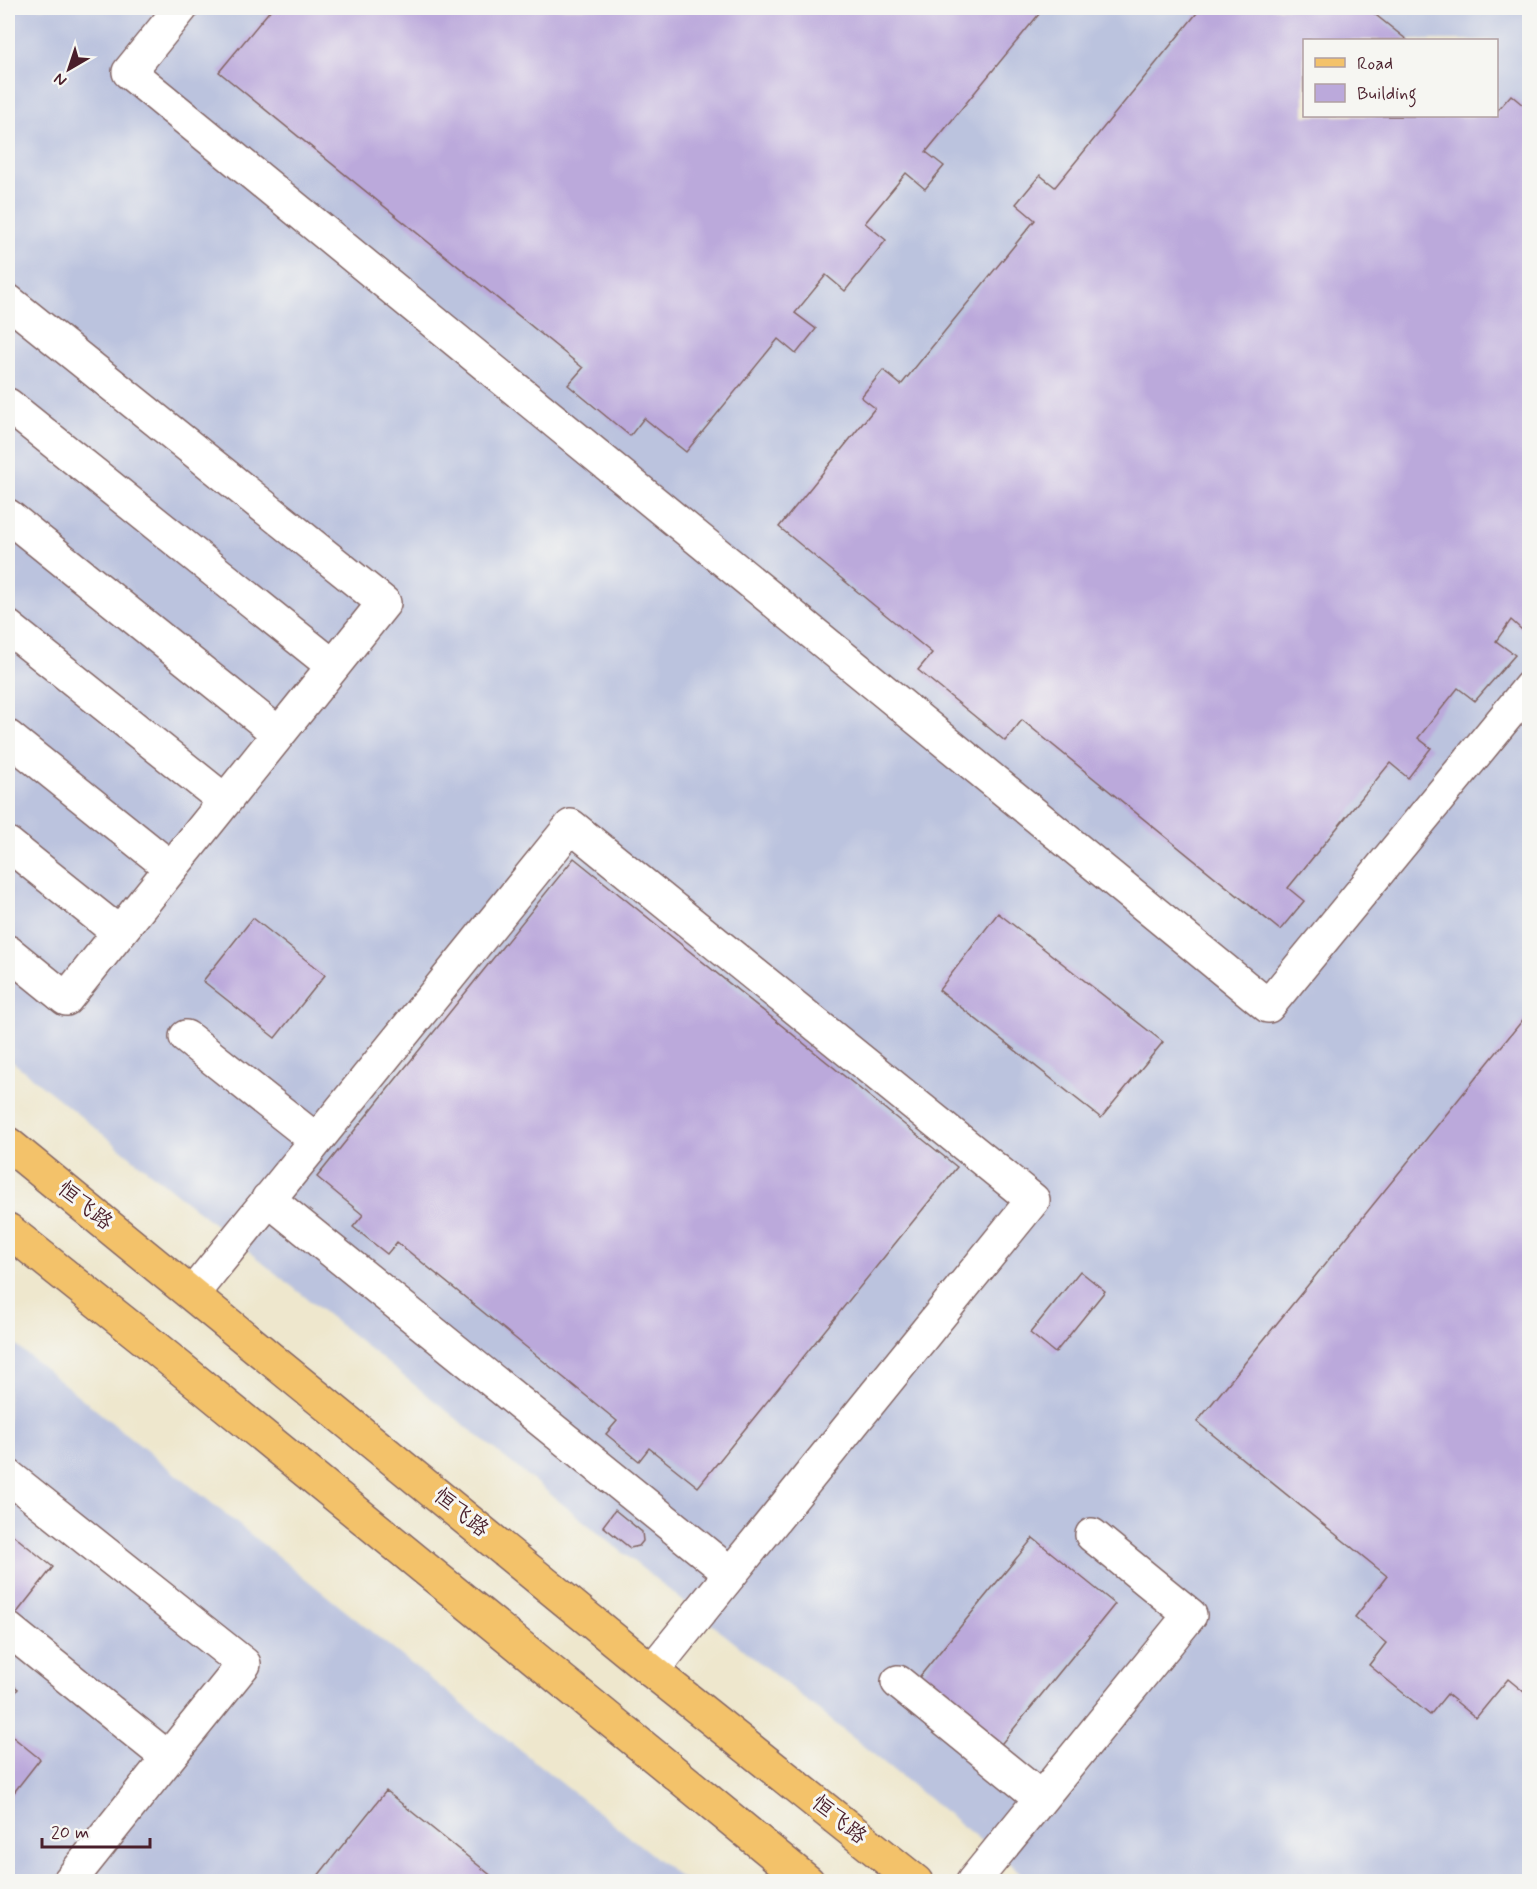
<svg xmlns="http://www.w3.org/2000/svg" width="1537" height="1889" font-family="Mynerve,'LXGW WenKai TC',sans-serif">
  <rect width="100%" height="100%" fill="#f6f6f2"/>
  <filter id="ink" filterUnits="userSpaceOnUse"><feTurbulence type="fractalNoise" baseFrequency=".0167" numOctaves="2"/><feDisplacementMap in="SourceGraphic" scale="12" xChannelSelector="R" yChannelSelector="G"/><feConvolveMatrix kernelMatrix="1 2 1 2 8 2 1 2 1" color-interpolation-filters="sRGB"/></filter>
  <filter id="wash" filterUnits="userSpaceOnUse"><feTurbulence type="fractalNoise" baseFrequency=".008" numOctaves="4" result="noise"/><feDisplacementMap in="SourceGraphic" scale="24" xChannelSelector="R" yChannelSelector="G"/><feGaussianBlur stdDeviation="1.35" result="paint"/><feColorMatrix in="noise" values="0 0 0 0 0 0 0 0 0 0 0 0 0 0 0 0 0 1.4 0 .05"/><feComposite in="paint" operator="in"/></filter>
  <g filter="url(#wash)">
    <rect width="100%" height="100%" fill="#eee7cd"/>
    <path fill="#bbc3de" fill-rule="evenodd" d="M8 8H1529V1881H1031L8 1058ZM1304 40H1496V116H1304Z
      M8 1339 409 1662 685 1881H8Z"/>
    <g id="blocks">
      <path fill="#bba9db" d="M272 8H1044L926 152 944 166 925 189 906 173 865 223 886 240 845 291 826 275 795 313 816 329 796 354 778 339 686 452 644 418 630 436 568 385 583 368 219 72Z
        M1201 8H1367L1407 40H1304V116H1496V112L1511 95 1530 111V637L1511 620 1496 641 1515 655 1475 701 1458 688 1418 738 1431 748 1408 778 1390 763 1288 888 1304 901 1280 930 1022 720 1005 741 918 670 932 653 779 527 875 408 861 397 883 370 901 385 1035 220 1016 204 1040 175 1055 187Z
        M574 858 957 1167 698 1487 649 1448 639 1461 606 1434 617 1421 397 1242 387 1254 353 1227 363 1215 317 1177Z
        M998 913 1163 1042 1101 1118 939 990Z
        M253 918 325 975 275 1038 203 981Z
        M1530 1011V1697L1508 1679 1476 1718 1447 1694 1430 1715 1369 1665 1386 1643 1355 1617 1387 1576 1197 1422Z
        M1080 1271 1105 1291 1055 1353 1030 1333Z
        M615 1510 642 1532 643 1541 639 1546 630 1548 603 1526Z
        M8 1531 53 1567 8 1624Z
        M1033 1538 1115 1604 998 1748 916 1681Z
        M8 1681 18 1689 8 1703Z
        M8 1733 40 1759 8 1800Z
        M386 1791 499 1882H313Z"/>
    </g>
  </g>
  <g filter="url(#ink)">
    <use href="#blocks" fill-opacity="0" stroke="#836564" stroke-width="1.5"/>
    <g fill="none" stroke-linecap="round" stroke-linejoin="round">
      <defs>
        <path id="minor" d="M181 8 129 72 1268 1006 1530 687
          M8 301 384 603 66 999 8 952
          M8 405 333 666
          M8 516 279 734
          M8 627 225 801
          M8 737 171 868
          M8 844 119 933
          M186 1037 316 1140
          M268 1199 730 1573
          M193 1293 571 826 1033 1200 652 1671
          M8 1476 244 1664 168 1758
          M8 1629 168 1758 69 1882
          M898 1682 1041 1798
          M973 1882 1190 1615 1092 1535"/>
        <path id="major" d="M8 1144 652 1671 916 1882
          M8 1230 152 1345 808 1882"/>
      </defs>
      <use href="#minor" stroke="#836564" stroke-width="36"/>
      <use href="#major" stroke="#836564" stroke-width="36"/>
      <use href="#minor" stroke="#fff" stroke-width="33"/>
      <use href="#major" stroke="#f3c26a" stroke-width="33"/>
    </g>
  </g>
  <g text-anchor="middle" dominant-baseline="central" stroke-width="6" stroke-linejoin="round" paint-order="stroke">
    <g font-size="21" fill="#4a1f2b" stroke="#f6f6f2">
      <text transform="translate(85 1206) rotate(39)">恒飞路</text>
      <text transform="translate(461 1513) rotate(39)">恒飞路</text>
      <text transform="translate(839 1820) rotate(39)">恒飞路</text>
    </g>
  </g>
  <rect width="1537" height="1889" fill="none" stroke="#f6f6f2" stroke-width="30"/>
  <rect x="1303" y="39" width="195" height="78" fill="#f6f6f2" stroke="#b1a0a2" stroke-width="1.5"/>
  <rect x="1315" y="58" width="30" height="9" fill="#f3c26a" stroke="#b1a0a2" stroke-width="1.5"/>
  <text x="1357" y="69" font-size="18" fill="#4a1f2b">Road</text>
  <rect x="1315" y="84" width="30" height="18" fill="#bba9db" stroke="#b1a0a2" stroke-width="1.5"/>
  <text x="1357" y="99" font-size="18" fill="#4a1f2b">Building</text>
  <g transform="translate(69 69) rotate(219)" stroke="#f6f6f2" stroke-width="4.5" paint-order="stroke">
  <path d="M0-4.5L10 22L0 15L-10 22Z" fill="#4a1f2b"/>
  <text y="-9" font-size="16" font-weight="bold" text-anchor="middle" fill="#4a1f2b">N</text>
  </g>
  <path d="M42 1838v9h108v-9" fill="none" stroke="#4a1f2b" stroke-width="3"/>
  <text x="51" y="1838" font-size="18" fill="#4a1f2b" stroke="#f6f6f2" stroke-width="4.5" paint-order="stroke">20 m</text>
</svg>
